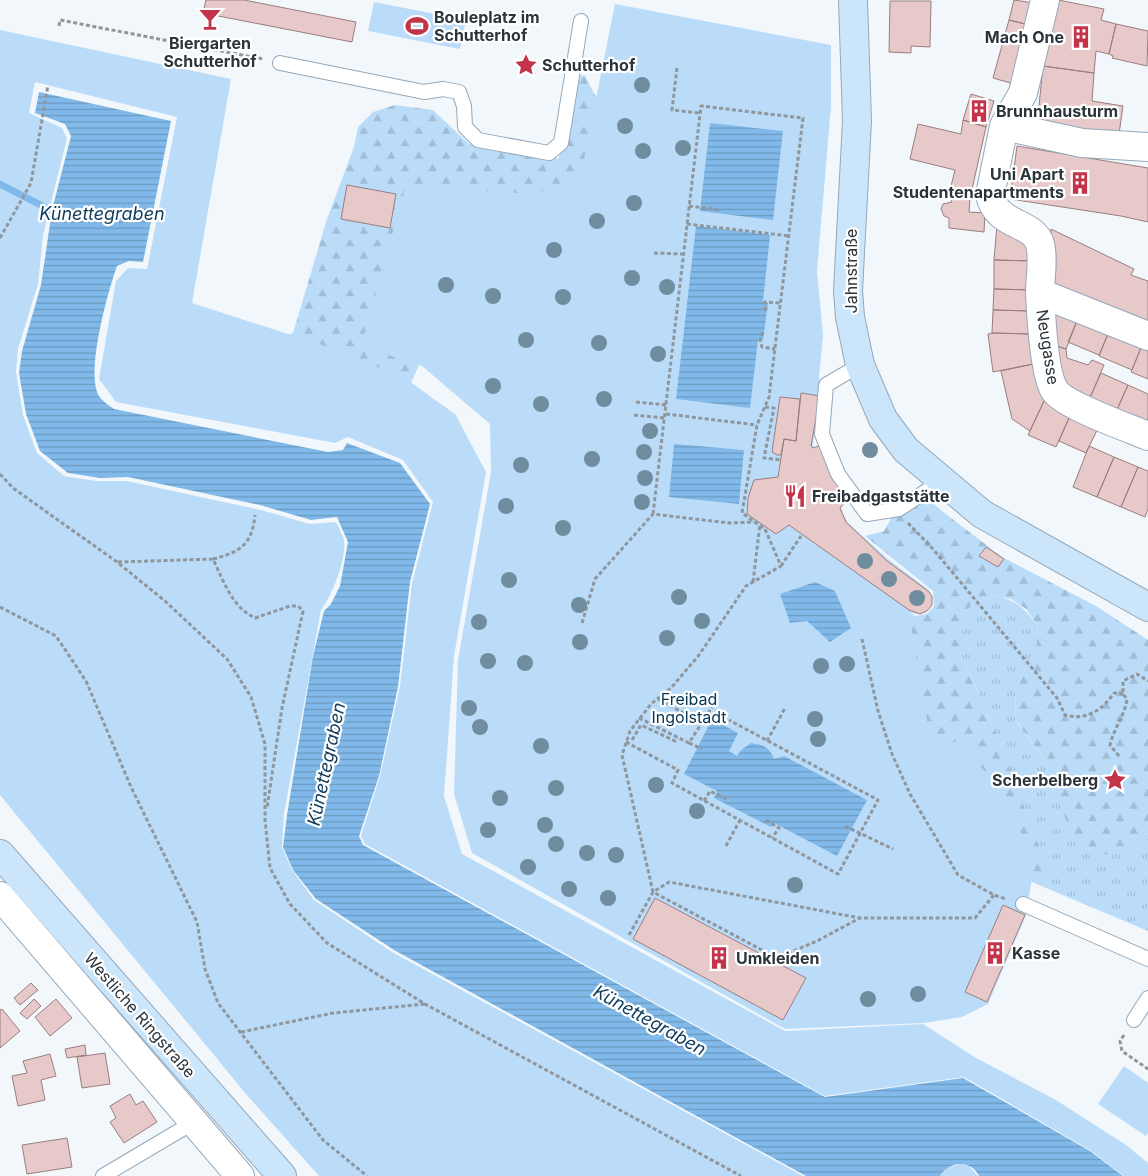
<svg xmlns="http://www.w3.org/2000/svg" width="1148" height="1176" font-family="Inter,sans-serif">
  <defs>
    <pattern id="grass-tufts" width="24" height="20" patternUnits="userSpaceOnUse" patternTransform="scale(1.25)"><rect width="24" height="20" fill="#bbdcf9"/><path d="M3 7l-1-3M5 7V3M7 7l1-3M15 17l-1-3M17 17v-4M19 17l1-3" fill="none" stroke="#a1bdd6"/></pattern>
    <pattern id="forest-firs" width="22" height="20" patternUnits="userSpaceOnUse" patternTransform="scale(1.25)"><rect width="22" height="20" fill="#bbdcf9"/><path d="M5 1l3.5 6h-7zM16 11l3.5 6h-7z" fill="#a1bdd6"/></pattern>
    <pattern id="water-rules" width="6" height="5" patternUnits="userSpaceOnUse" patternTransform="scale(1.25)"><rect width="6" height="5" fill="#81baea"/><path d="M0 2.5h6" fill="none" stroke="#6a98bf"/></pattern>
  </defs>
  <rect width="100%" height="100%" fill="#f2f7fb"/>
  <path fill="url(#grass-tufts)" d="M996 596C1017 600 1026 610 1038 626L1036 650 1016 686 1015 720 1045 761 1051 785 1135 847 1148 840V931L1042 886 1030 824 997 735 960 653V618L973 603Z"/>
  <path fill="url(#forest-firs)" d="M572 73 585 76 597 99 586 192 423 356 411 383 456 415 476 460 408 462 346 434 248 347 293 333 327 219 354 147 358 127 373 112 395 105 433 110 469 144 559 159Z
    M921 490 938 508 1002 557 1096 606 1148 640V840L1135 847 1101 856 1075 841 1051 785 1045 761 1015 719 1016 686 1036 650 1038 626 1026 609 1011 599 996 596 973 603 960 618V653L997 735 1048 870 1042 886 1148 932 1032 882 941 796 856 575 915 616 927 614 934 606 933 591 865 536 884 531 906 493Z"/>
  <path fill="#bbdcf9" d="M374 2 466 20 460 49 368 31Z
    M615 4 831 45V106L817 271 823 335 813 444 847 522 888 559 929 590C937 605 928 618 911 613L910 620 932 750 963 739 998 792 1035 859 1026 915 988 1004 962 1017 924 1023 785 1029 472 853 454 794 458 660 491 472 490 424 422 366 361 346 406 185 533 194 580 179Z
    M0 30 231 79 192 303 350 354 412 383 456 416 486 472 454 656 444 796 462 854 785 1031 923 1024 976 1058 1056 1100 1126 1145 1148 1163V1176H1124L1090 1150 964 1077 825 1096 365 844 361 836 380 776 400 686 412 583 433 502 403 460 348 437 335 443 116 402 99 379 116 281 128 268 147 269 177 117 35 82 29 113 62 128 67 138 43 235 38 284 18 349 16 372 23 415 37 453 64 476 96 481H127L261 510 310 524 336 522C339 528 342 534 344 540 347 558 332 596 321 610L284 814 282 847 292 870 314 900 392 952 803 1176H319L246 1094 0 795Z
    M1124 1066 1148 1083V1133L1146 1136 1098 1104Z
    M961 1164 969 1166 978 1176H940L946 1168Z"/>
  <path fill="url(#water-rules)" d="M39 92 171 121 143 262 129 261 117 266C108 291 85 373 99 396 102 401 110 406 114 409L328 452 343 450 347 443 400 463 430 504 410 582 398 687 379 776 359 836 363 845 825 1097 963 1078 1090 1151 1123 1176H979C971 1159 949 1161 940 1176H806L394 950 316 899 293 870 283 847 287 815 313 656 324 611 331 604 340 586 348 542 337 517 311 520 260 505 128 477 100 478 68 473 40 451 26 414 19 373 22 351 41 285 52 210 71 136 65 124 35 113Z
    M710 123 783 131 773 220 700 211Z
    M696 226 770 235 763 302 768 303 763 340H758L750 408 676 399Z
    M674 444 744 450 739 504 669 497Z
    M815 582 835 591 851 628 830 642 807 621 790 623 780 594Z
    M712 719 738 733 729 751 737 756 741 750 751 743C763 745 769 746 774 759L784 756 867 800 837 856 774 823 771 827 714 798 717 791 684 774Z"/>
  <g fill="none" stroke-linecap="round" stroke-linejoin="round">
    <path stroke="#81baea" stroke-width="7" d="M0 184 60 215"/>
  </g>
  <path fill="#e7c9c9" stroke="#9a7e7f" d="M206 0H244L356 22 352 42 203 13Z
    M1014 0 1034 3 1029 25 1009 20Z
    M1058 0 1104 9 1101 20 1116 24 1109 54 1096 51 1094 73 1043 66Z
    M890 1H931L930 47 911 46V53L889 52Z
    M1009 20 1029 25 1014 84 993 78Z
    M1116 24 1148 31 1147 66 1112 58 1113 56 1109 54Z
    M1043 66 1094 73 1092 101 1123 106 1119 134 1037 126Z
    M971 94 994 101 986 127 963 120Z
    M963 120 986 127 970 198 949 194 955 170 910 159 918 124 961 134Z
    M1017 146 1148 168V222L1121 216 1010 199Z
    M347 185 396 194 390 228 341 219Z
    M949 194 970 198 969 212 985 213 984 232 949 228V218L944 216 941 209 943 204 952 202Z
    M997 225 1034 243V261L994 260Z
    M1051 229 1134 269 1131 275 1148 281V325L1050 285Z
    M994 260 1034 261 1033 290 994 289Z
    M994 289 1033 290 1032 311 993 310Z
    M1050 304 1079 316 1066 349 1051 344Z
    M993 310 1032 311 1031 334 992 333Z
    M1079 316 1110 329 1099 355 1068 342Z
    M1110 329 1143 343 1132 370 1099 356Z
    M992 333 1031 334 1038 363 993 372 988 334Z
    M1143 343 1148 345V379L1131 372Z
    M1051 344 1066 349 1067 358 1088 365 1092 360 1104 365 1089 400 1062 388Z
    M1038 363 1045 399 1030 431 1012 419 1001 371Z
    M1101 373 1128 385 1116 412 1089 400Z
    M1128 385 1148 394V422L1116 412Z
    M801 393 820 396 811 446 813 448 824 444 848 499 840 508 846 522 887 561 928 591 932 596V605L927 611 920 614 909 610 789 525 776 534 747 514 748 498 754 480 778 477 784 439 796 441Z
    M780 397 800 399 796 441 784 439 781 455H777L772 452Z
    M1045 399 1072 411 1056 447 1028 435Z
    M1072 411 1100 424 1086 453 1059 441Z
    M1089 446 1114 457 1097 497 1073 487Z
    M1114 457 1138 467 1121 507 1097 497Z
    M1138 467 1148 471V509L1145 517 1121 507Z
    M986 547 1004 559 998 567 979 556Z
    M655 898 806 978 783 1020 633 939Z
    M1003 905 1025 915 987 1002 965 992Z
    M31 983 38 990 20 1005 14 998Z
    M34 999 41 1006 27 1019 20 1013Z
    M56 999 72 1018 50 1036 35 1017Z
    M2 1009 20 1031 0 1048V1010Z
    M85 1045 86 1055 67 1058 65 1049Z
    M105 1053 110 1084 82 1088 77 1057Z
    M50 1054 56 1076 41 1080 45 1100 18 1106 12 1076 27 1073 23 1061Z
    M130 1094 136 1105 143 1101 157 1122 124 1143 110 1122 116 1118 110 1106Z
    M67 1138 72 1167 27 1174 22 1145Z"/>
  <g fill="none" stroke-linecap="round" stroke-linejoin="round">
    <defs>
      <path id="lane" d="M280 63 424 92 443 89 459 92 464 106 465 127 478 140 549 153 561 143 581 21
        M860 365 826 385 822 434 838 474 867 514 899 509 940 482
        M1023 904 1148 959
        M1134 1020 1148 998
        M103 1176 194 1122"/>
      <path id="street" d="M1045 0 1023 93 1004 126 990 195C997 227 1033 221 1040 244 1044 259 1040 277 1040 293 1041 315 1044 375 1055 391 1066 406 1129 428 1148 436
        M1004 126 1082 143 1148 147
        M1040 293 1148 336
        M0 896 240 1176"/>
      <path id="secondary" d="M853 0 857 121 848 291 850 317 860 365 883 419 906 450 982 514 1148 607
        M0 854 282 1176"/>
    </defs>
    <use href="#lane" stroke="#94a8ba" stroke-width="16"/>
    <use href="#street" stroke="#94a8ba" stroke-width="30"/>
    <use href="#secondary" stroke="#94a8ba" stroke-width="30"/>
    <path stroke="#8f969c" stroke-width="3" stroke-dasharray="4 2.5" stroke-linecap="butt" d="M59 26 60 20 263 59
      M677 68 672 110 699 113
      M689 206 719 210
      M687 224 789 236
      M0 238 31 183 48 85
      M654 253 683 254
      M766 311 765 302 781 303
      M763 332 760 340 762 347 775 349
      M636 402 667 405
      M765 407 774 408 764 458 781 460
      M666 414 757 425
      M634 415 665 418
      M0 474 13 488 117 562 165 601 227 659 251 697 265 744V820L270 868 290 904 327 943 425 1004 741 1176
      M653 514 701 106 803 118 769 397 757 425 742 513 765 529 781 566 746 586 699 655 671 688 651 704 630 731 622 755 653 892 669 882 860 918
      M908 523 933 549 1057 698 1065 715C1087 721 1102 710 1114 693L1123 694
      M213 559C240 552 252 545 255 515
      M118 562 213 559C224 582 232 607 255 618L290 606H298L303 611 282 708 267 808
      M781 566 801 536
      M753 582 760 524
      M0 607 56 636 86 681 131 787 197 922 205 969 218 1003 323 1140 367 1176
      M582 623 595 579 653 514 730 523 754 522
      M862 639 878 711 892 754 910 794 958 875 994 895 1006 899
      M658 699 702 723
      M639 718 689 743 712 707
      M632 740 641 725 675 741 677 737
      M767 741 785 708
      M626 742 678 770 672 783 838 874 878 800 729 720
      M689 743 702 749
      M1119 756 1110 745C1114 728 1125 715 1127 699L1123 694V681L1137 674 1148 681
      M704 801 710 791 727 799
      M766 820 779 828 772 838
      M845 826 893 849
      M726 846 740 820
      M629 935 653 892 777 958 817 941 860 918H975L994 895
      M241 1032 333 1013 425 1004
      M1124 1035 1120 1041 1122 1051 1148 1069"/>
    <use href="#lane" stroke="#fff" stroke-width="14"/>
    <use href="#street" stroke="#fff" stroke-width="28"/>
    <use href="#secondary" stroke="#cbe6fb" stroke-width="28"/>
  </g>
  <g fill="#708c9f">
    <circle cx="642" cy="85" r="8"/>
    <circle cx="625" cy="126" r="8"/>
    <circle cx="683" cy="148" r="8"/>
    <circle cx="643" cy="151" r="8"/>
    <circle cx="634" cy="203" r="8"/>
    <circle cx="597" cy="221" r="8"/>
    <circle cx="554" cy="250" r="8"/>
    <circle cx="632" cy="278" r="8"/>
    <circle cx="446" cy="285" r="8"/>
    <circle cx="667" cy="287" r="8"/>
    <circle cx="493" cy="296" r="8"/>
    <circle cx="563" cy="297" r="8"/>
    <circle cx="526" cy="340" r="8"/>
    <circle cx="599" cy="343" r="8"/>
    <circle cx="658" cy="354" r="8"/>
    <circle cx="493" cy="386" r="8"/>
    <circle cx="604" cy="399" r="8"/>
    <circle cx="541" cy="404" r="8"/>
    <circle cx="650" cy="431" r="8"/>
    <circle cx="870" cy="450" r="8"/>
    <circle cx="644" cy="452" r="8"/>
    <circle cx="592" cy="459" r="8"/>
    <circle cx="521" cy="465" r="8"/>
    <circle cx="645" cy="478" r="8"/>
    <circle cx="642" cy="502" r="8"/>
    <circle cx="506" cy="506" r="8"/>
    <circle cx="563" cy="528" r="8"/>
    <circle cx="865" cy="561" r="8"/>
    <circle cx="889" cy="579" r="8"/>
    <circle cx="509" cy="580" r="8"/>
    <circle cx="679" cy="597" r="8"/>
    <circle cx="917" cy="598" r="8"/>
    <circle cx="579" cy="605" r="8"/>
    <circle cx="702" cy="621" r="8"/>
    <circle cx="479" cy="622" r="8"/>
    <circle cx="667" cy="638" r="8"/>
    <circle cx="580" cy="642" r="8"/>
    <circle cx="488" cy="661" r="8"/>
    <circle cx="525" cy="663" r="8"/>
    <circle cx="847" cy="664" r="8"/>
    <circle cx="821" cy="666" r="8"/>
    <circle cx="469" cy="708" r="8"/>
    <circle cx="815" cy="719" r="8"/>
    <circle cx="480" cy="727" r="8"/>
    <circle cx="818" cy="739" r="8"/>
    <circle cx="541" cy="746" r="8"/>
    <circle cx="656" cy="785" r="8"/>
    <circle cx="556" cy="788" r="8"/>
    <circle cx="500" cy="798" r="8"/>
    <circle cx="697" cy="811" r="8"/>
    <circle cx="545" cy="825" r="8"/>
    <circle cx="488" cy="830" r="8"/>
    <circle cx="556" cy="844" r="8"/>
    <circle cx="587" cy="853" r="8"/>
    <circle cx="616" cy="855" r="8"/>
    <circle cx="528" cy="867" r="8"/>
    <circle cx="795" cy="885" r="8"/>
    <circle cx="569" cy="889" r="8"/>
    <circle cx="608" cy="898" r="8"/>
    <circle cx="918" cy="994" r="8"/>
    <circle cx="868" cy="999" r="8"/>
  </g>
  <defs>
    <symbol id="bar-bare" viewBox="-9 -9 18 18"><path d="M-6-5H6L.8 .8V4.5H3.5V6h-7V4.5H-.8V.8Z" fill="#c3334a" stroke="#fff" stroke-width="2.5" paint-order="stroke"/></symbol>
    <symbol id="stadium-bare" viewBox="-9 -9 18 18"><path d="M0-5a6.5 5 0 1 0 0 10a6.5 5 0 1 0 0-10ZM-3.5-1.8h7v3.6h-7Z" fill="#c3334a" stroke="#fff" stroke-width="2.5" paint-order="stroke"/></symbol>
    <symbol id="building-bare" viewBox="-9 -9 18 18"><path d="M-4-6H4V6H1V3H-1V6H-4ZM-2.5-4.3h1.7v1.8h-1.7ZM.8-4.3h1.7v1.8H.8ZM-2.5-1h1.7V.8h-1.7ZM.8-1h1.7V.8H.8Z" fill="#c3334a" stroke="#fff" stroke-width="2.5" paint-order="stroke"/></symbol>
    <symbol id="sight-bare" viewBox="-9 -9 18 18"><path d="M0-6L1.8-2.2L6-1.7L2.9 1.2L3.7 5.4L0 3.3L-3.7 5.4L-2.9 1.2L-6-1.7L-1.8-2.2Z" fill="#c3334a" stroke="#fff" stroke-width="2.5" paint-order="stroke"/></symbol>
    <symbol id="restaurant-bare" viewBox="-9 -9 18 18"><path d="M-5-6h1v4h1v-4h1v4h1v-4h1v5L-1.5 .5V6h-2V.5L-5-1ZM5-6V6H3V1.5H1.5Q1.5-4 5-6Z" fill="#c3334a" stroke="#fff" stroke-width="2.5" paint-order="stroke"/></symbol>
  </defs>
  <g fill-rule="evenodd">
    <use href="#bar-bare" x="194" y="3" width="32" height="32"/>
    <use href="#stadium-bare" x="401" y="10" width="32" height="32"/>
    <use href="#building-bare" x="1065" y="21" width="32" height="32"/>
    <use href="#sight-bare" x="510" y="49" width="32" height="32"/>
    <use href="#building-bare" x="963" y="95" width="32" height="32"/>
    <use href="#building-bare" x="1064" y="167" width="32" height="32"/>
    <use href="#restaurant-bare" x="779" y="480" width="32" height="32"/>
    <use href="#sight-bare" x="1099" y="764" width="32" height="32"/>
    <use href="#building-bare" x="979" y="937" width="32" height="32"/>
    <use href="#building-bare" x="703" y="942" width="32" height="32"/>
  </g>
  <g text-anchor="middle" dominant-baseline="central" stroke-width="4.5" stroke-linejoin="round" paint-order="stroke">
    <g font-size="16" font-weight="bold" fill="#2b343b" stroke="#fff" text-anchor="start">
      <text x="434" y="17">Bouleplatz im<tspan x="434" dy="18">Schutterhof</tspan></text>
      <text x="1064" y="37" text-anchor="end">Mach One</text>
      <text x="210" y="43" text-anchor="middle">Biergarten<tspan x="210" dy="18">Schutterhof</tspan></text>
      <text x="542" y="65">Schutterhof</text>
      <text x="996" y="111">Brunnhausturm</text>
      <text x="1064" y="174" text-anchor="end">Uni Apart<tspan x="1064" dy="18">Studentenapartments</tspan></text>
      <text x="812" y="496">Freibadgaststätte</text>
      <text x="1098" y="780" text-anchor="end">Scherbelberg</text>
      <text x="1012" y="953">Kasse</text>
      <text x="736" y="958">Umkleiden</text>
    </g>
    <g font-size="16" fill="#2b343b" stroke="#fff">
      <text transform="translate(851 271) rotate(-90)">Jahnstraße</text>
      <text transform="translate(1048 347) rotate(81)">Neugasse</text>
      <text transform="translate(140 1015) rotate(49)">Westliche Ringstraße</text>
    </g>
    <g font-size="16" fill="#063453" stroke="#fff">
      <text x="689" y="699">Freibad<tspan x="689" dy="18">Ingolstadt</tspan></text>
    </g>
    <g font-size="18" font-style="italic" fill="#103c5c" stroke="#fff">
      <text x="102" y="213">Künettegraben</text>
      <text transform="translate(326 764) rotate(-78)">Künettegraben</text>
      <text transform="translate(650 1020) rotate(29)">Künettegraben</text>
    </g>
  </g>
</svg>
